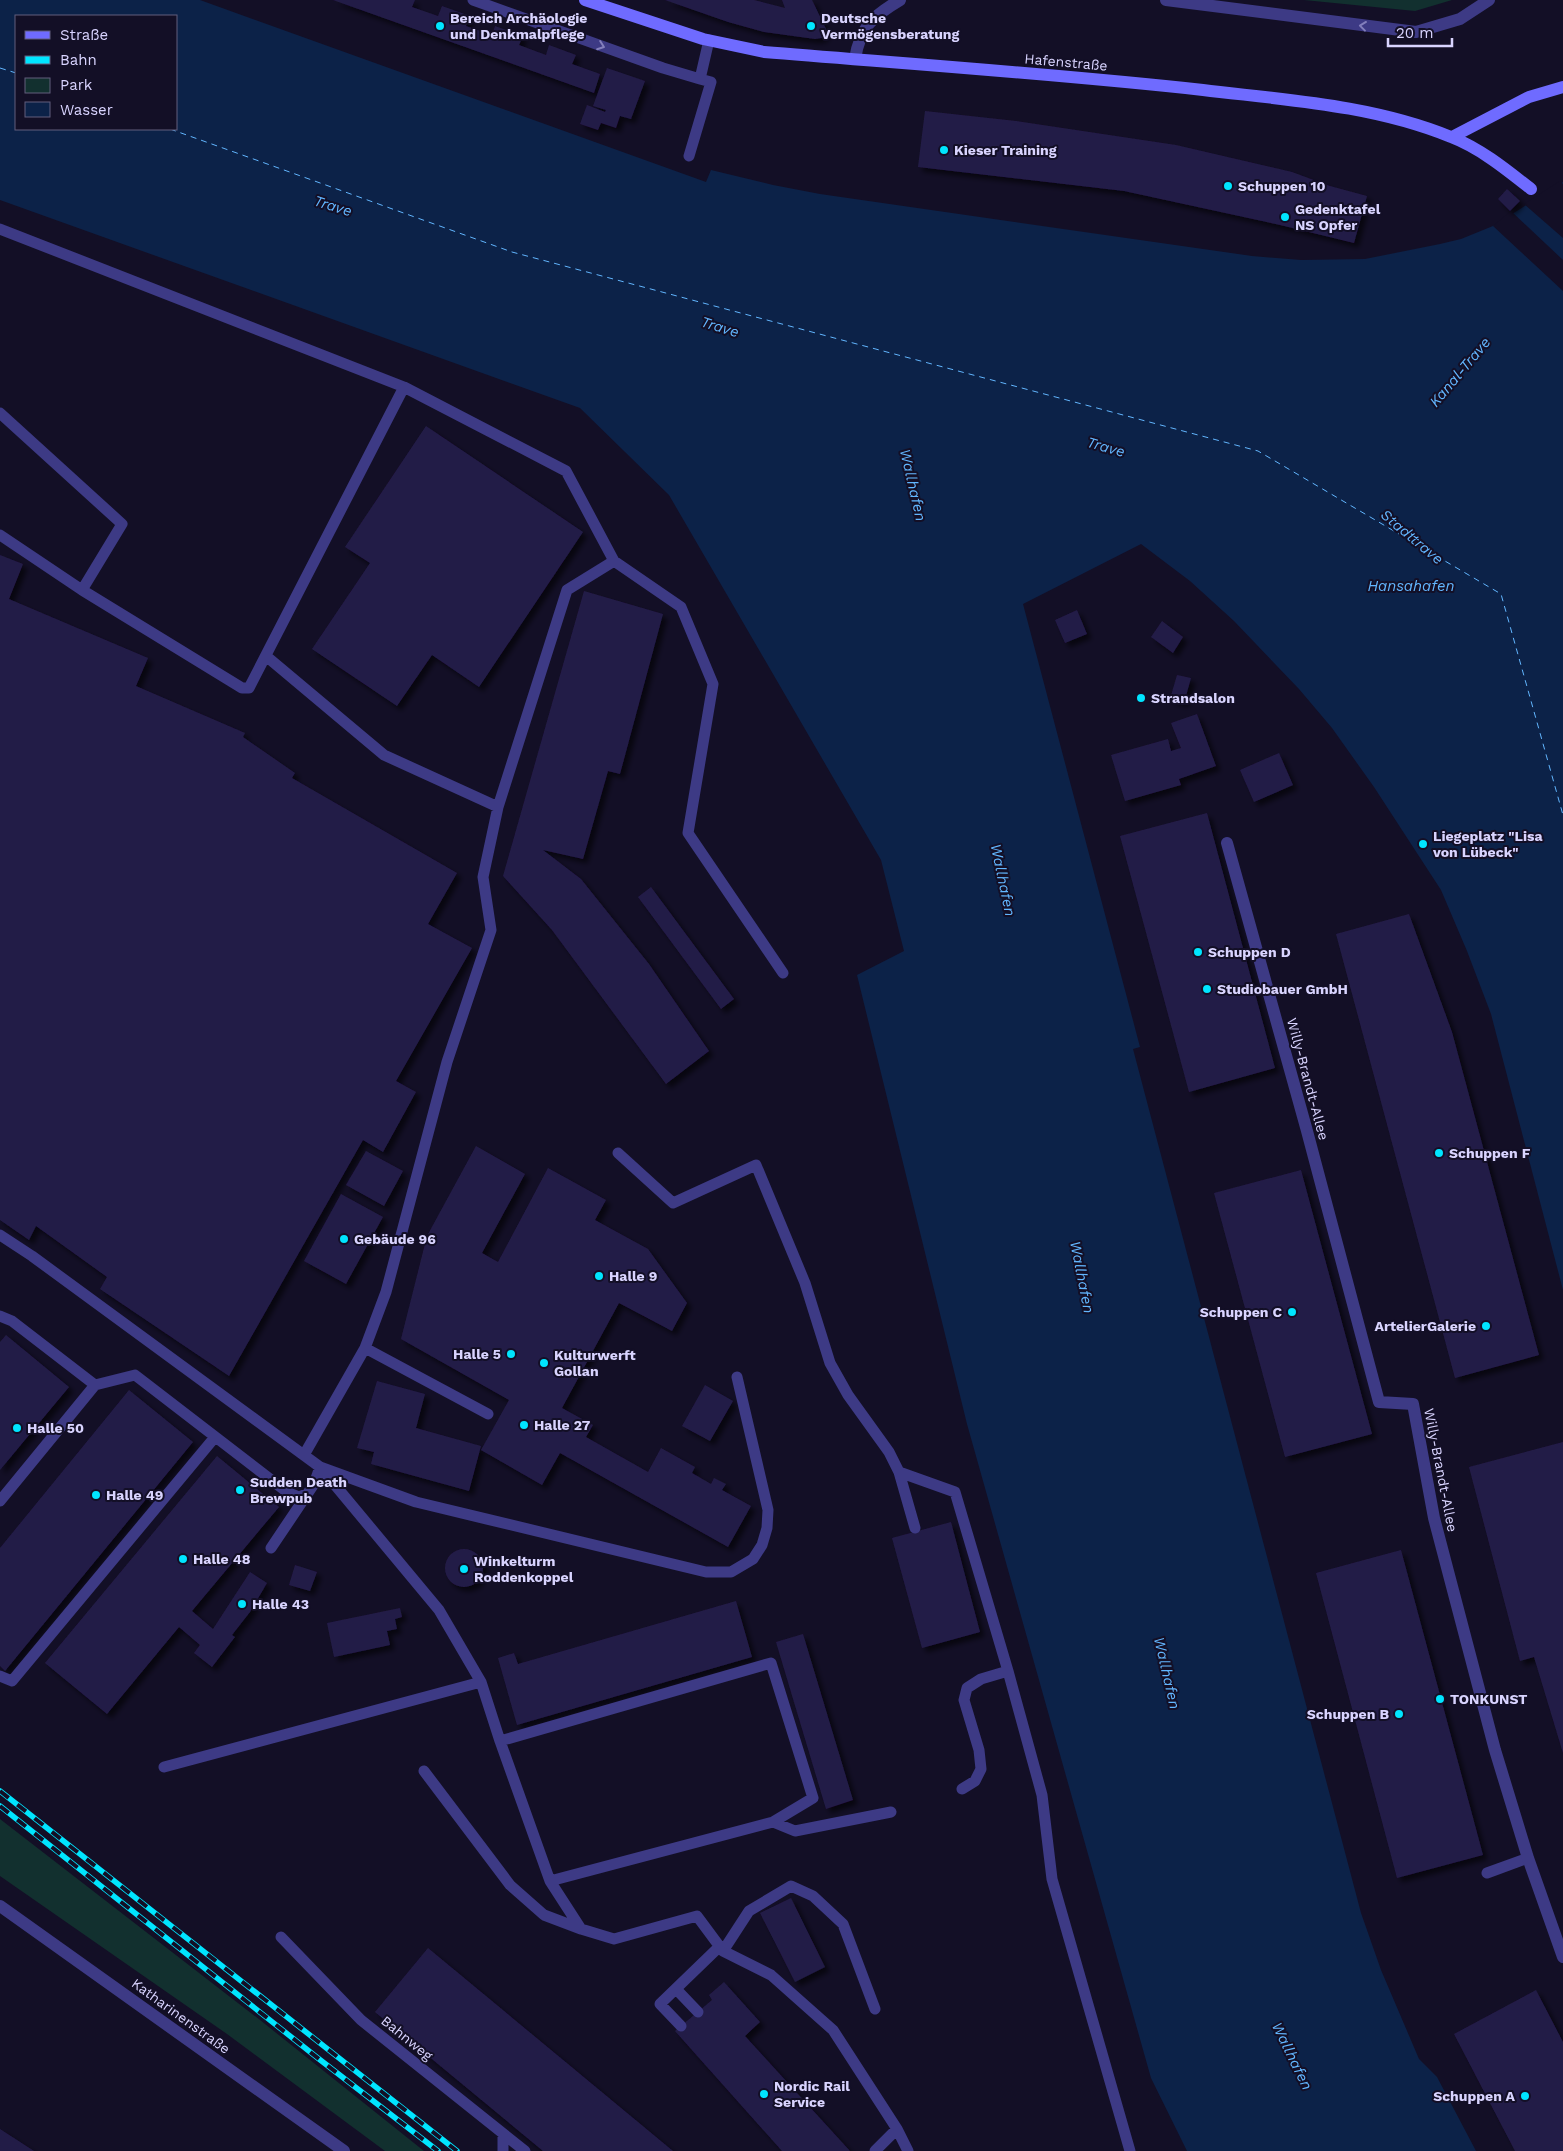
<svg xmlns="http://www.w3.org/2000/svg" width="1563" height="2151" font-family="'Work Sans',sans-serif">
  <defs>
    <filter id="shadow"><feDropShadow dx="4.5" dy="4.5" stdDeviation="2.5" flood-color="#0009"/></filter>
  </defs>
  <rect width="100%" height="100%" fill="#130f26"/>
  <path fill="#12302f" d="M1304 0H1452L1415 11Z
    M0 1819 260 2020 424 2151H385L227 2034 0 1876Z"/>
  <path fill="#0c2248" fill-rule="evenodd" d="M0 0H200L706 182 711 170 773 185 820 194 1252 256 1301 260 1365 259 1440 244 1461 239 1493 226 1563 182V1290L1491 1014 1467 951 1441 890 1374 787 1332 728 1299 689 1234 621 1190 581 1141 544 1023 604 1140 1047 1133 1049 1361 1913 1381 1970 1419 2059 1437 2077 1476 2151H1187L1151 2078 967 1424 857 975 904 951 881 860 669 495 580 408 0 200ZM16 16H176V129H16Z"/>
  <path fill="#130f26" d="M1560 181 1563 184V238L1524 204Z
    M1511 211 1563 260V291L1493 226Z"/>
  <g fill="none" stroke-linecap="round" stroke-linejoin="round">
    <path stroke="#62b6ff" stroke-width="1" stroke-dasharray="6 5" stroke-linecap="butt" d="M0 68 16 73
      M170 129 512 252 1258 451 1501 594 1563 815"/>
  </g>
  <path fill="#241b47" filter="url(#shadow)" d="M333 0H415L412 7 438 16 442 6 470 16 466 26 492 35 495 26 523 36 519 45 546 55 549 45 576 55 572 64 600 74 594 93Z
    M665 0H754L785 8 782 0H812L827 31 822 38 815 39 764 32 728 22Z
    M607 68 645 81 631 119 620 116 616 128 601 123 598 130 580 124 587 105 605 112 606 110 593 106Z
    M925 111 1016 121 1176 145 1292 172 1330 186 1367 196 1354 243 1280 225 1124 191 918 167Z
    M1507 189 1520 201 1510 211 1498 199Z
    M426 426 583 532 479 687 432 655 397 706 312 649 370 563 345 547Z
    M0 555 23 564 9 599 148 658 136 686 245 733 243 737 295 773 292 778 457 873 428 924 472 948 396 1081 416 1092 383 1152 363 1140 229 1376 100 1289 107 1277 36 1226 29 1240 0 1220Z
    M584 591 663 614 620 774 608 771 583 859 543 850 581 879 649 964 709 1051 666 1084 552 930 503 876Z
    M1077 610 1087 634 1065 643 1055 620Z
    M1162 621 1183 637 1173 653 1151 637Z
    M1177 675 1191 678 1184 703 1170 699Z
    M1197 714 1216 766 1179 779 1181 785 1125 801 1111 755 1168 739 1171 751 1181 748 1171 723Z
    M1279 753 1293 785 1254 802 1240 770Z
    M1207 813 1275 1068 1189 1092 1120 836Z
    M651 887 734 999 721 1009 638 897Z
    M1409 914 1452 1032 1539 1355 1455 1378 1336 934Z
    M476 1146 525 1174 482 1253 498 1262 548 1168 606 1200 595 1220 648 1249 687 1303 672 1331 619 1303 562 1408 593 1425 586 1437 648 1472 661 1448 695 1467 692 1473 711 1484 714 1478 726 1484 722 1490 751 1506 728 1547 560 1453 542 1485 481 1450 509 1400 401 1339 427 1236Z
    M366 1151 403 1171 384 1206 346 1185Z
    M1301 1170 1372 1434 1285 1457 1214 1193Z
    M341 1194 383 1217 346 1284 304 1261Z
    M6 1335 69 1387 0 1470V1342Z
    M377 1381 425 1394 416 1428 481 1446 469 1491 371 1464 374 1452 357 1448Z
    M705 1385 733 1401 710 1441 682 1426Z
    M129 1390 193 1442 5 1671 0 1666V1548Z
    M1563 1442V1753L1534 1657 1520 1661 1469 1467Z
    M217 1456 279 1507 192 1611 213 1629 250 1572 267 1583 250 1612 232 1635 235 1637 212 1667 194 1653 200 1645 179 1627 107 1714 45 1663Z
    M951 1522 980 1632 922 1648 892 1538Z
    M445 1568a19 19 0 1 1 38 0a19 19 0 1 1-38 0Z
    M1401 1550 1483 1855 1397 1878 1316 1573Z
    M295 1565 317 1572 310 1591 289 1585Z
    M736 1601 752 1657 517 1725 498 1658 514 1653 518 1664Z
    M400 1608 402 1617 395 1619 397 1629 387 1631 390 1645 334 1657 327 1623Z
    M803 1634 853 1800 826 1809 776 1642Z
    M791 1898 825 1967 795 1982 760 1913Z
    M428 1948 673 2151H543L375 2012Z
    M724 1982 760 2022 745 2036 850 2151H782L675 2031 712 2000 709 1995Z
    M1536 1990 1563 2042V2151H1515L1454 2034Z
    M0 2129 34 2151H0Z"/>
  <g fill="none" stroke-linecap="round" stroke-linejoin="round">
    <path stroke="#3d3a85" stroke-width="11" d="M473 0 663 68 700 79 709 40
      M689 156 711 82 700 79
      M0 229 404 387 249 688H242L82 590
      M0 413 122 524 82 590 0 535
      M614 561 681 607 713 684 688 833 783 973
      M266 656 384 755 498 807 567 590 614 561 566 471 404 387
      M618 1153 673 1203 756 1165 805 1283 830 1363 848 1395 889 1452 899 1472 955 1492 1008 1671
      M0 1235 32 1256 320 1467 439 1610 481 1682 500 1741 550 1881 773 1822 813 1798 771 1663 500 1741
      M0 1316 12 1321 95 1385 135 1375 287 1492 299 1497 307 1494
      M365 1348 488 1414
      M304 1455 365 1348 386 1292 447 1062 491 930 483 877 498 807
      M899 1472 915 1528
      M0 1501 95 1385
      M271 1548 314 1484 320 1467 416 1502 706 1572H731L753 1559 762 1545 767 1528 768 1510 737 1377
      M0 1676 12 1681 215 1437
      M164 1767 481 1682
      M424 1771 510 1885 544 1915 581 1929
      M962 1789 975 1781 981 1769 979 1750 964 1700 967 1688 981 1679 1008 1671 1042 1795 1052 1879 1130 2151
      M773 1822 795 1831 891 1812
      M1487 1873 1528 1858
      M550 1881 581 1929 614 1939 697 1916 723 1951 771 1975 833 2030 897 2129 908 2151
      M281 1937 361 2020 525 2151
      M723 1951 749 1911 791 1886 813 1896 843 1924 875 2009
      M676 1989 698 2012
      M681 2026 660 2004 720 1946
      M503 2134V2151
      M875 2151 897 2129"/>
    <path stroke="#3d3a85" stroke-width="12" d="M1227 843 1307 1131 1379 1402 1413 1404 1434 1518 1495 1750 1528 1858 1563 1957
      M0 1906 344 2151"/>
    <path stroke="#3d3a85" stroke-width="12" d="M1166 0 1416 32 1460 19 1489 0
      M855 59C860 27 873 16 900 0"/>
    <path stroke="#6f6bff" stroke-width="12" d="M585 0 703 39 764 52C911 64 1057 74 1203 90 1286 100 1373 105 1451 137 1480 148 1507 170 1531 189
      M1452 137 1529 97 1563 87"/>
    <defs>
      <path id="rail" d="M0 1791 457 2151
        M0 1806 319 2059 438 2151"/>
    </defs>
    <use href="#rail" stroke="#00e5ff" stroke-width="5.5"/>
    <use href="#rail" stroke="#130f26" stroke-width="4" stroke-dasharray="11" stroke-linecap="butt"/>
  </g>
  <defs><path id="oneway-chevron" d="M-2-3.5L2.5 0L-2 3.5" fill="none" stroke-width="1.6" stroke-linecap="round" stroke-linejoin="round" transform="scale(1.25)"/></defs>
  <g stroke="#837fbc">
    <use href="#oneway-chevron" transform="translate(1363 26) rotate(-173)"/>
    <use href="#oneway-chevron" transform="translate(601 46) rotate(20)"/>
  </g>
  <g fill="#00e5ff" stroke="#130f26" stroke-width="2">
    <circle cx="440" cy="26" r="5"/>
    <circle cx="811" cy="26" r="5"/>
    <circle cx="944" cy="150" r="5"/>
    <circle cx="1228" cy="186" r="5"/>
    <circle cx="1285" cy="217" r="5"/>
    <circle cx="1141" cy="698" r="5"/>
    <circle cx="1423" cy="844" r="5"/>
    <circle cx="1198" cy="952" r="5"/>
    <circle cx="1207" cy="989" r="5"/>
    <circle cx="1439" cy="1153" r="5"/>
    <circle cx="344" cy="1239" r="5"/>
    <circle cx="599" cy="1276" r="5"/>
    <circle cx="1292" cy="1312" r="5"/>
    <circle cx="1486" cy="1326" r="5"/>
    <circle cx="511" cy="1354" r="5"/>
    <circle cx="544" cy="1363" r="5"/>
    <circle cx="524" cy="1425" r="5"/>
    <circle cx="17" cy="1428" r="5"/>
    <circle cx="240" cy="1490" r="5"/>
    <circle cx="96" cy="1495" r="5"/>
    <circle cx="183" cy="1559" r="5"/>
    <circle cx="464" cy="1569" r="5"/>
    <circle cx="242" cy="1604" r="5"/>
    <circle cx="1440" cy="1699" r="5"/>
    <circle cx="1399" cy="1714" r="5"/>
    <circle cx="764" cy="2094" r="5"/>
    <circle cx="1525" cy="2096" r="5"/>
  </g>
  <g text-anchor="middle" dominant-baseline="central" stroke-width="4" stroke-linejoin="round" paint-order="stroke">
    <g font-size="14" font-weight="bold" fill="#d9d4ff" stroke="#130f26" text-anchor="start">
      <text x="450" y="18">Bereich Archäologie<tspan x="450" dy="16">und Denkmalpflege</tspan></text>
      <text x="821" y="18">Deutsche<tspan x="821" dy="16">Vermögensberatung</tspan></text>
      <text x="954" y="150">Kieser Training</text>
      <text x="1238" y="186">Schuppen 10</text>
      <text x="1295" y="209">Gedenktafel<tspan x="1295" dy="16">NS Opfer</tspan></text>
      <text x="1151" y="698">Strandsalon</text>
      <text x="1433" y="836">Liegeplatz "Lisa<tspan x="1433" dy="16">von Lübeck"</tspan></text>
      <text x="1208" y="952">Schuppen D</text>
      <text x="1217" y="989">Studiobauer GmbH</text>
      <text x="1449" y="1153">Schuppen F</text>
      <text x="354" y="1239">Gebäude 96</text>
      <text x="609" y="1276">Halle 9</text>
      <text x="1282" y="1312" text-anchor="end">Schuppen C</text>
      <text x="1476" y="1326" text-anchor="end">ArtelierGalerie</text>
      <text x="501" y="1354" text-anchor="end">Halle 5</text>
      <text x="554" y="1355">Kulturwerft<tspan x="554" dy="16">Gollan</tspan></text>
      <text x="534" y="1425">Halle 27</text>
      <text x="27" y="1428">Halle 50</text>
      <text x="250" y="1482">Sudden Death<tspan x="250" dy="16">Brewpub</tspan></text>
      <text x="106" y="1495">Halle 49</text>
      <text x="193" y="1559">Halle 48</text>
      <text x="474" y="1561">Winkelturm<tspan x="474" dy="16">Roddenkoppel</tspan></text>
      <text x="252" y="1604">Halle 43</text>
      <text x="1450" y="1699">TONKUNST</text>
      <text x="1389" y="1714" text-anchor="end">Schuppen B</text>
      <text x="774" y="2086">Nordic Rail<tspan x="774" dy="16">Service</tspan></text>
      <text x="1515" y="2096" text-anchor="end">Schuppen A</text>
    </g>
    <g font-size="14" fill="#d9d4ff" stroke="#130f26">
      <text transform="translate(1066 62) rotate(5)">Hafenstraße</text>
      <text transform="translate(1308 1079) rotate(75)">Willy-Brandt-Allee</text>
      <text transform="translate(1441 1470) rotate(79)">Willy-Brandt-Allee</text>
      <text transform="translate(181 2016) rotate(36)">Katharinenstraße</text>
      <text transform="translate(407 2038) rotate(39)">Bahnweg</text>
    </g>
    <g font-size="15" font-style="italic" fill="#62b6ff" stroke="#130f26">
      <text transform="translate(333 206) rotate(17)">Trave</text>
      <text transform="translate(720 327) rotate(17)">Trave</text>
      <text transform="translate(1460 372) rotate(-50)">Kanal-Trave</text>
      <text transform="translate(1106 447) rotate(16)">Trave</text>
      <text transform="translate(913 485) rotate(77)">Wallhafen</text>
      <text transform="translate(1412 537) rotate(40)">Stadttrave</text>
      <text x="1411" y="586">Hansahafen</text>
      <text transform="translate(1003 880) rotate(78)">Wallhafen</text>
      <text transform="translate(1082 1277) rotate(79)">Wallhafen</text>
      <text transform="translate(1167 1673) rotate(77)">Wallhafen</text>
      <text transform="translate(1292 2056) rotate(64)">Wallhafen</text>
    </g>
  </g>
  <rect x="15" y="15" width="162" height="115" fill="#130f26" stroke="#625e7d"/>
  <rect x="25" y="31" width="25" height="8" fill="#6f6bff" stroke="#625e7d"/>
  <text x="60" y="40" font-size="15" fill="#d9d4ff">Straße</text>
  <rect x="25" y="56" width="25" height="8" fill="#00e5ff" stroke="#625e7d"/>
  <text x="60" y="65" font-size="15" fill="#d9d4ff">Bahn</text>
  <rect x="25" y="78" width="25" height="15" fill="#12302f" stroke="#625e7d"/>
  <text x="60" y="90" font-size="15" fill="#d9d4ff">Park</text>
  <rect x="25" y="102" width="25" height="15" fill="#0c2248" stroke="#625e7d"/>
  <text x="60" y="115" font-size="15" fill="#d9d4ff">Wasser</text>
  <path d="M1388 38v8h64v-8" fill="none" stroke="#d9d4ff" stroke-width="2.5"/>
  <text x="1396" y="38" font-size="15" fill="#d9d4ff" stroke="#130f26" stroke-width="4" paint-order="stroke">20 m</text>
</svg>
